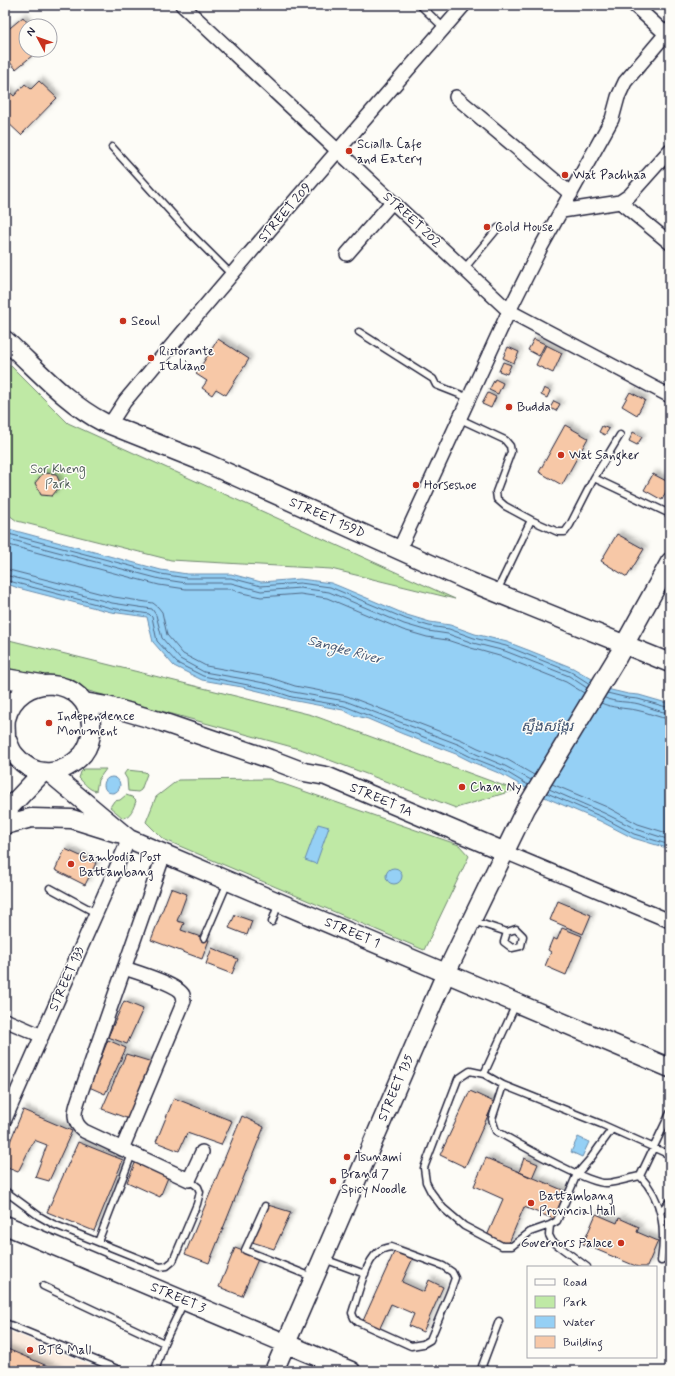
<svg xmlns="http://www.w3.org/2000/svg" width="675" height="1376" font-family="Mynerve,'Noto Sans Khmer',sans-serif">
  <defs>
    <filter id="shadow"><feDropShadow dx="3.5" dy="-3.5" stdDeviation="2" flood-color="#0004"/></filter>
  </defs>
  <rect width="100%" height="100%" fill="#fdfcf7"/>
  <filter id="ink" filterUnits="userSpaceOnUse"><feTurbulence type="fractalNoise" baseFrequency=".025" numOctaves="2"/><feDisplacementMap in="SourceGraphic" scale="8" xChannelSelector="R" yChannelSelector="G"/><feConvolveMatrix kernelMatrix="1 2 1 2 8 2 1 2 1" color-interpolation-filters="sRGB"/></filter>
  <g filter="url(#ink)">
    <path fill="#fbecdf" d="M5 1329 105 1371H5Z"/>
    <path fill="#bfe9a5" stroke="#708670" d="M5 360 68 423 455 599 331 569 171 560 17 521 5 512Z
      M5 639 312 715 515 790 456 808 303 750 5 668Z
      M84 769H106L98 780 96 791C89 790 84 783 79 778L81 772Z
      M127 770 145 772 147 774 141 790 138 792 128 791 127 779 124 774Z
      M269 779 459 845 469 856 424 950 163 839 146 822 156 797 178 780Z
      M126 795 132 797 136 801C133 809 131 816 123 818L110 807 114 801 120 800Z"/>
    <path fill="#95d0f5" stroke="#678aab" d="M5 528 161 570 187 574H231L261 582 300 579 331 583 341 587 407 615 430 622 450 625 475 634 507 642 528 650 573 668 611 690 628 694 639 695 670 704V849L633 838 600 821 533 792 501 774 472 762 456 754 403 734 368 719 353 715 343 710 291 700 267 693 242 687 202 680 174 666 153 642 147 617 111 612 18 588 5 583Z
      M104 785a8 8 0 1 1 16 0a8 8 0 1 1-16 0Z
      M318 824 329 827 316 864 305 860Z
      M386 876a8 8 0 1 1 16 0a8 8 0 1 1-16 0Z
      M578 1137 589 1142 582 1157 571 1152Z"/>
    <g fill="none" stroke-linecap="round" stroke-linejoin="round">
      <path stroke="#506885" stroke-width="1" d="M5 533 161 574 186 578H231L261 586 300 583 330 587 406 619 429 626 449 629 474 638 506 646 571 672 590 684
        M5 538 160 579 186 583H231L261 591 300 588 329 592 404 624 428 631 448 634 473 643 505 651 569 676 587 688
        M5 544 159 585 186 589H230L242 593 261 597 300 594 327 598 403 630 427 637 447 640 471 648 503 657 566 682 584 693
        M5 569 114 597 153 603 158 607 162 612 167 635 183 654 206 666 245 673 271 678 295 686 347 696 462 740 478 748 508 760 534 775
        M5 575 112 603 152 609 156 615 162 638 180 659 204 672 244 679 269 684 293 692 345 701 460 745 476 754 505 766 531 780
        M5 580 111 608 149 614 152 617 157 641 177 663 203 676 268 689 292 697 344 706 457 750 473 758 503 770 528 785
        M607 693 628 698 638 699 670 708
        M605 698C615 703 628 701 639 704 649 707 659 712 670 713
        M601 703C612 708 624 708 636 710 648 712 658 718 670 719
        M552 784 607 807 638 824 670 834
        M549 789 604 813 636 829 670 840
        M547 793 602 817 634 834 670 845"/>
    </g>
    <path fill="#f7c8a7" stroke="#22223b" filter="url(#shadow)" d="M23 17 30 26H26V50H39L16 69 5 57V32Z
      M39 81 57 98 21 135 5 120V88L14 96 25 84 31 89Z
      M218 339 249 359 226 395 216 389 212 395 202 388 207 381 196 374Z
      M534 339 545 344 539 356 528 350Z
      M546 345 562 353 553 373 536 365Z
      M508 347 519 352 514 363 503 358Z
      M503 362 511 365 507 374 499 371Z
      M495 379 503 383 498 394 489 390Z
      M544 388 550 391 547 398 541 395Z
      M630 392 645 400 637 415 622 406Z
      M488 393 496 397 491 408 482 404Z
      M554 401 560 404 556 411 550 408Z
      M565 425 588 438 562 485 539 472Z
      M602 426 609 429 605 435 599 432Z
      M633 432 642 437 637 445 629 441Z
      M43 473 56 474 61 485 52 496 41 495 35 483Z
      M653 474 670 483 662 500 644 490Z
      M617 534 644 549 627 577 601 561Z
      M65 849 96 863 85 885 55 870Z
      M171 888 187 894 177 921 184 923 181 930 209 940 202 959 151 940Z
      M558 901 591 915 583 934 550 920Z
      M235 915 252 921 247 935 229 928Z
      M562 928 582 936 566 975 545 966 551 952 548 950 553 938 557 940Z
      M212 948 238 959 232 974 206 964Z
      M124 1001 143 1009 127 1044 108 1037Z
      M108 1040 126 1048 105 1094 89 1087Z
      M126 1054 152 1062 129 1119 102 1109Z
      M470 1091 494 1102 465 1167 440 1155Z
      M174 1098 232 1121 221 1145 187 1133 179 1151 156 1142Z
      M23 1110 72 1131 49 1181 35 1177 47 1145 34 1140 18 1172 5 1167V1154Z
      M242 1116 264 1127 209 1263 185 1254Z
      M78 1142 123 1160 94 1231 47 1212Z
      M486 1158 565 1191 554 1219 524 1207 508 1245 487 1236 503 1199 474 1186Z
      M524 1158 538 1164 532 1178 519 1172Z
      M136 1161 169 1175 160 1197 127 1182Z
      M268 1205 291 1212 274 1249 252 1242Z
      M596 1214 617 1223 619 1218 639 1227 637 1232 658 1241 647 1267H638L583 1244Z
      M235 1248 259 1257 242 1296 219 1287Z
      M395 1250 413 1258 402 1282 424 1292 429 1280 443 1287 423 1332 409 1326 414 1314 391 1304 379 1330 362 1323Z
      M5 1348 59 1371H5Z"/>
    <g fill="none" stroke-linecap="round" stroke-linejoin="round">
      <defs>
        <path id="lane" d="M420 5 444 28
          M112 147 187 230 231 274
          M464 269 498 228
          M359 332 433 379 436 385 469 398
          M460 419 505 440 510 446 511 452 496 492 497 499 505 506 531 520
          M594 478 670 514
          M497 591 531 520 558 532H565L570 525 594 478 620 435
          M50 888 96 913
          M473 921 507 932 516 929 523 936 521 946 512 948 504 942 507 932
          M272 922 278 905
          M204 938 228 882
          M484 1074 516 1004
          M503 1085 492 1119 496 1131C516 1142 589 1185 607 1183 618 1182 629 1178 640 1176
          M612 1129 591 1158 577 1174 557 1221 550 1225 530 1232 512 1246H502L464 1226 443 1208 431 1192 426 1182 424 1168 458 1079 470 1071 484 1074 503 1085 601 1124 670 1155
          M640 1176C663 1200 666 1229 661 1261
          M640 1176 670 1113
          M5 1191 39 1216 53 1224 160 1267 167 1266 173 1261 197 1204 200 1192 198 1187 189 1180
          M265 1206 245 1250 312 1277
          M660 1212 670 1201
          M550 1225 549 1235 552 1241 587 1267
          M98 1242 132 1154
          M391 1247 443 1266 452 1272 455 1278 450 1292 430 1340 423 1344 411 1346 358 1322 354 1318 352 1313C357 1298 365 1263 377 1253 381 1249 385 1248 391 1247Z
          M324 1259 365 1274
          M43 1286 164 1343
          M5 1323 122 1371
          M155 1371 164 1343 184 1302
          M486 1371 482 1366 499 1321"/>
        <path id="street" d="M182 5 509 311 670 396
          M634 5 666 34
          M456 97 571 194
          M620 202 670 243
          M562 211 620 202 629 196 670 150
          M347 254 392 202
          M110 424 125 401C236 268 350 136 464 5
          M399 550 509 311 541 247 612 119 618 97 625 82 670 29
          M505 852 670 921
          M164 854 81 1092C76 1107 69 1120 84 1131L189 1180 202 1152
          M5 1020 42 1036
          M5 1119 129 839
          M122 1149 184 1001C184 1001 183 996 183 995 179 985 136 972 124 968"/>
        <path id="secondary" d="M5 340C35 367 67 404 103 422L206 463 468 581 670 663
          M5 678 41 684
          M84 702 107 706 162 722 270 759 304 772 326 776 505 852
          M5 736C9 742 10 750 15 755 35 780 63 776 83 754 89 746 92 735 91 725 89 675 18 670 6 719 5 724 6 731 6 737
          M50 773 129 839 670 1068
          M5 812 42 773
          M5 825 31 818 72 819 117 833
          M5 1225 351 1371
          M274 1371 446 973 526 808 618 656 670 562"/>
      </defs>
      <use href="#lane" stroke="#22223b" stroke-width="9"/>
      <use href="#street" stroke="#22223b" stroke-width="16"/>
      <use href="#secondary" stroke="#22223b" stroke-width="21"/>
      <use href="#lane" stroke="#fdfcf7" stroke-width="6"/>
      <use href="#street" stroke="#fdfcf7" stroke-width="13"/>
      <use href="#secondary" stroke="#fdfcf7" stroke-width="18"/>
    </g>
  </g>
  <g fill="#c8321e" stroke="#fdfcf7" stroke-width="1.5">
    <circle cx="349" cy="151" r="4"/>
    <circle cx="565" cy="175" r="4"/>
    <circle cx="487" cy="227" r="4"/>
    <circle cx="123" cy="321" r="4"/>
    <circle cx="151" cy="358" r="4"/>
    <circle cx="509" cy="407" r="4"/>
    <circle cx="561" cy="455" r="4"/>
    <circle cx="416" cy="485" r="4"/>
    <circle cx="49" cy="723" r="4"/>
    <circle cx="462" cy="787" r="4"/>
    <circle cx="71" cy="864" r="4"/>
    <circle cx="347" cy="1157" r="4"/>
    <circle cx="333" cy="1181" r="4"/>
    <circle cx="531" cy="1203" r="4"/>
    <circle cx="621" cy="1243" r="4"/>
    <circle cx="30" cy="1350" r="4"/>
  </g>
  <g text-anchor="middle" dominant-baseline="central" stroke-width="3" stroke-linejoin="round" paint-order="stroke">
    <g font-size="13" fill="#22223b" stroke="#fdfcf7" text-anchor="start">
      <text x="357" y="144">Scialla Cafe<tspan x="357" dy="15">and Eatery</tspan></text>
      <text x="573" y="175">Wat Pachhaa</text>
      <text x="495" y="227">Cold House</text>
      <text x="131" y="321">Seoul</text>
      <text x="159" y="351">Ristorante<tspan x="159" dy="15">Italiano</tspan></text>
      <text x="517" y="407">Budda</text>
      <text x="569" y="455">Wat Sangker</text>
      <text x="424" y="485">Horseshoe</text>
      <text x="57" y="716">Independence<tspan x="57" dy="15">Monument</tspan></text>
      <text x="470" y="787">Chan Ny</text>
      <text x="79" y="857">Cambodia Post<tspan x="79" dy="15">Battambang</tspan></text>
      <text x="355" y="1157">Tsunami</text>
      <text x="341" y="1174">Brand 7<tspan x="341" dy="15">Spicy Noodle</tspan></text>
      <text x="539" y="1196">Battambang<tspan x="539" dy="15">Provincial Hall</tspan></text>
      <text x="613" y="1243" text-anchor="end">Governors Palace</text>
      <text x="38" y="1350">BTB Mall</text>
    </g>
    <g font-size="13" fill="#22223b" stroke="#fdfcf7">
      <text transform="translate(285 213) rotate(-49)">STREET 209</text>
      <text transform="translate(412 220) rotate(43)">STREET 202</text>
      <text transform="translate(327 518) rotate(24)">STREET 159D</text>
      <text transform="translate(381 800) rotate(23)">STREET 1A</text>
      <text transform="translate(352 933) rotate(23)">STREET 1</text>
      <text transform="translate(67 979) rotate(-66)">STREET 133</text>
      <text transform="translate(396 1088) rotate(-67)">STREET 135</text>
      <text transform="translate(178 1298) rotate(23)">STREET 3</text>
    </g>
    <g font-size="13" fill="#515e5b" stroke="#fdfcf7">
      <text x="58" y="469">Sor Kheng<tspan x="58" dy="15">Park</tspan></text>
    </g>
    <g font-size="14" font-style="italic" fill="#445673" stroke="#fdfcf7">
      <text transform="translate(345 650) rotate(15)">Sangke River</text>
      <text x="547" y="727">ស្ទឹងសង្កែរ</text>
    </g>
  </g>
  <rect width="675" height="1376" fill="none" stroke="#fdfcf7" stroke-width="20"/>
  <rect x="10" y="10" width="655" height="1356" fill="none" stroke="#22223b" stroke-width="1.5" filter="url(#ink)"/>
  <rect x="527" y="1266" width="130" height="92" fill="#fdfcf7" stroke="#a5a5ac"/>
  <rect x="535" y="1279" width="20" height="6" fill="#fdfcf7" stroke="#a5a5ac"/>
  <text x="563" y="1286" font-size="12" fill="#22223b">Road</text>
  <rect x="535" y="1296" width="20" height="12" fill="#bfe9a5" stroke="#a5a5ac"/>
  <text x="563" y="1306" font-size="12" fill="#22223b">Park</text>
  <rect x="535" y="1316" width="20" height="12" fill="#95d0f5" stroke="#a5a5ac"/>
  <text x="563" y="1326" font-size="12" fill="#22223b">Water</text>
  <rect x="535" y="1336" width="20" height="12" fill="#f7c8a7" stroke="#a5a5ac"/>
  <text x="563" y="1346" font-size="12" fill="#22223b">Building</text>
  <g transform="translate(38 38) rotate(311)"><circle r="19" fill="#fdfcf7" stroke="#a5a5ac"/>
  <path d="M0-3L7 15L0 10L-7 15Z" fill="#c8321e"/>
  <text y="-6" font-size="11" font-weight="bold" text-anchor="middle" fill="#22223b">N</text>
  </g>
</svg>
